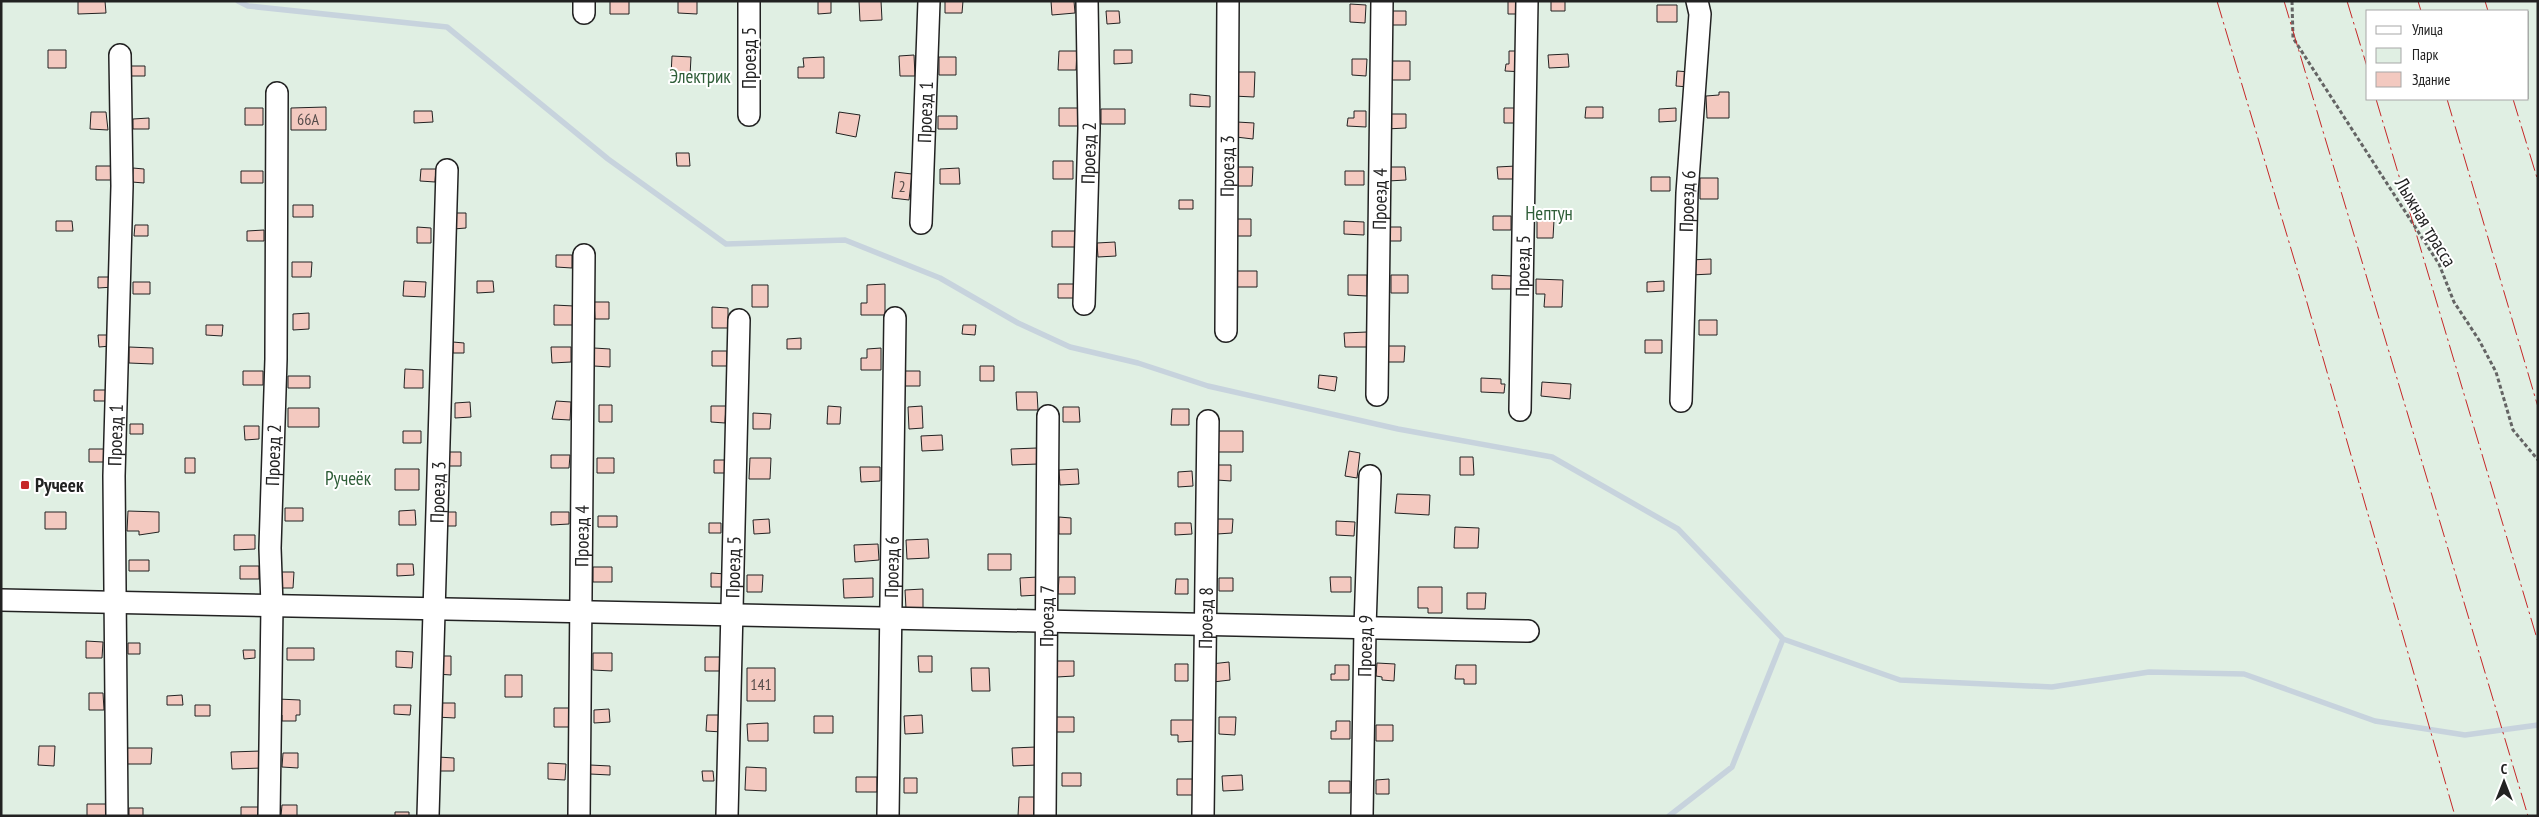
<svg xmlns="http://www.w3.org/2000/svg" width="2539" height="817" font-family="'PT Sans Narrow',sans-serif">
  <rect width="100%" height="100%" fill="#fff"/>
  <path fill="#e0efe3" stroke="#6f6f6f" fill-rule="evenodd" d="M1 1H2538V816H1ZM2368 11H2528V99H2368Z"/>
  <g fill="none" stroke-linecap="round" stroke-linejoin="round">
    <path stroke="#c7d3dd" stroke-width="5.5" d="M238 1 248 6 447 27 608 159 726 244 845 240 940 278 1018 323 1070 347 1138 363 1208 386 1398 429 1552 457 1678 529 1783 639 1900 680 2052 687 2149 672 2244 674 2375 721 2465 735 2538 725
      M1669 816 1732 767 1783 639"/>
  </g>
  <path fill="#f3c9c0" stroke="#222" d="M78 1H105L106 13 78 14Z
    M610 1H629V14H610Z
    M678 1H697V14L678 13Z
    M818 1H831V13L818 14Z
    M859 1H881L882 20 860 21Z
    M945 1H963L962 13H945Z
    M1051 1H1074L1075 13 1052 15Z
    M1508 1H1522V14H1508Z
    M1551 1H1565V11H1551Z
    M1350 4 1366 5 1365 23 1350 22Z
    M1657 5H1677V22H1657Z
    M1106 11H1119L1120 23 1107 24Z
    M1391 11H1406V25H1391Z
    M48 50H66V68H48Z
    M1114 50H1132V63L1114 64Z
    M1059 51H1077L1076 70H1058Z
    M1509 51H1526V72L1505 71 1506 64H1509Z
    M1568 54 1569 67 1549 68 1548 55Z
    M914 55 915 76H900L899 56Z
    M672 56 691 57 690 76 671 75Z
    M824 57V78H798V67H804L803 58Z
    M939 57H956V75H939Z
    M1352 59H1367L1366 76 1352 75Z
    M1390 61H1410V80H1391Z
    M129 66H145V76H129Z
    M1677 71 1690 72 1689 87 1676 86Z
    M1237 72H1255L1254 97 1233 96Z
    M1719 92H1729V118H1707L1706 96 1719 95Z
    M1190 94 1210 96V107L1190 106Z
    M326 107V130H291V108Z
    M1586 107H1603V118H1585Z
    M245 108H263V125H245Z
    M1059 108H1078V126H1059Z
    M1504 108H1523V123H1504Z
    M1676 108V121L1659 122V109Z
    M1101 109H1125V124H1101Z
    M414 111H432L433 122 414 123Z
    M1354 111H1366V127L1347 126 1348 118H1354Z
    M91 112H106L108 130 90 129Z
    M839 112 860 115 856 137 836 133Z
    M1386 114H1406V128L1386 129Z
    M938 116H957V129H938Z
    M149 118V129H133V119Z
    M1237 122 1254 123 1253 139 1236 137Z
    M676 153H689L690 166H677Z
    M1053 161H1073V179H1053Z
    M96 166H112V180H96Z
    M1516 166V179H1498L1497 167Z
    M1237 167H1253L1252 186H1237Z
    M1388 167H1405L1406 180 1388 181Z
    M133 168 144 169V183L132 182Z
    M959 168 960 184H940V169Z
    M421 169H436L435 182 420 181Z
    M241 171H263V183H241Z
    M1345 171H1364V185H1345Z
    M895 172 912 174 909 200 892 198Z
    M1651 177H1670V191H1651Z
    M1700 178H1718V199H1700Z
    M1179 200H1193V209H1179Z
    M293 205H313V217H293Z
    M453 213H466V228L453 229Z
    M1493 216H1511V230H1493Z
    M1237 219H1251V236H1236Z
    M1537 219 1554 220 1553 238H1537Z
    M56 221H72L73 231H56Z
    M1344 221 1364 222V235L1344 234Z
    M135 225H148V236H134Z
    M417 227 431 228V243H417Z
    M1386 227H1401V241H1386Z
    M264 230V241H247V231Z
    M1052 231H1078V247H1052Z
    M1115 242 1116 256 1098 257 1097 243Z
    M556 255H572V268L556 267Z
    M1711 259V274L1691 275 1690 260Z
    M292 262H312L311 277H292Z
    M1235 271H1257V287H1235Z
    M1348 275H1367V296L1348 295Z
    M1391 275H1408V293H1391Z
    M1492 275 1512 276 1511 289H1492Z
    M98 277H114V287L98 288Z
    M1536 279 1563 280 1562 307H1544L1545 294H1536Z
    M404 281 426 282 425 297 403 296Z
    M477 281H493L494 292 477 293Z
    M1664 281V291L1647 292V282Z
    M133 282H150V294H133Z
    M885 284V315H861V303H867V285Z
    M1058 284H1075V298H1058Z
    M752 285H768V307H752Z
    M594 302H609V319H595Z
    M554 305 574 306V325H554Z
    M712 307 728 308V328H712Z
    M309 313V329L293 330V314Z
    M1699 320H1717V335H1699Z
    M206 325H223L222 336 206 335Z
    M963 325H976L975 335 962 334Z
    M1367 332V347H1345L1344 333Z
    M98 335H110L111 346 99 347Z
    M801 338V349H787V339Z
    M1645 340H1662V353H1645Z
    M453 342 464 343V353H453Z
    M1386 346H1405L1404 362H1386Z
    M129 347 153 348V364L129 363Z
    M551 347H571V362L552 363Z
    M594 348 610 349V367L594 366Z
    M881 348V370H861V358H867V349Z
    M712 351H727V366H712Z
    M980 366H994V381H980Z
    M405 369 423 370V388H404Z
    M243 371H263V385H243Z
    M904 371H920V386H904Z
    M1319 375 1337 377 1335 391 1318 388Z
    M288 376H310V388H288Z
    M1481 378 1501 379V384H1505L1504 393 1481 392Z
    M1542 382 1571 384 1570 399 1541 396Z
    M94 390H106V401H94Z
    M1016 392H1037L1038 410H1017Z
    M556 401 571 402 570 420 552 419Z
    M470 402 471 417 455 418V403Z
    M599 405H612V422H599Z
    M711 406H726L725 423 711 422Z
    M828 406 841 407 840 424H827Z
    M922 406 923 428 909 429 908 407Z
    M1063 407H1079L1080 422H1063Z
    M288 408H319V427H288Z
    M1172 409H1189V425H1171Z
    M753 413 771 414 770 429H753Z
    M130 424H143V434H130Z
    M244 426H259V439L245 440Z
    M403 431H421V443H403Z
    M1217 431H1243V452H1217Z
    M942 435 943 450 922 451 921 436Z
    M1037 448 1038 464 1012 465 1011 449Z
    M89 449H105L104 462H89Z
    M1349 451 1360 453 1357 478 1345 476Z
    M445 452H461V466H446Z
    M551 455H570L569 468H551Z
    M1460 457H1473L1474 475H1460Z
    M185 458H195V473H185Z
    M597 458H614V473H597Z
    M750 458H771L770 479H749Z
    M714 460H727V473H714Z
    M1217 465H1231V481L1217 480Z
    M860 467H880V481L861 482Z
    M395 469H419V490H395Z
    M1078 469 1079 484 1060 485 1059 470Z
    M1192 471 1193 486 1178 487V472Z
    M1397 494 1430 495 1429 515 1395 513Z
    M285 508H303V521H285Z
    M415 510 416 525H399V511Z
    M128 511 159 512V532L139 535V531H127Z
    M45 512H66V529H45Z
    M443 512H456V526H443Z
    M551 512H569V524L551 525Z
    M598 516H617V527H598Z
    M1059 517 1071 518V534H1059Z
    M769 519 770 533 754 534 753 520Z
    M1217 519H1233L1232 533 1217 534Z
    M1336 521 1355 522 1354 536 1336 535Z
    M709 523H721V533H709Z
    M1175 523H1191L1192 534 1175 535Z
    M1455 527 1479 528 1478 548H1454Z
    M234 535H255V549L234 550Z
    M928 539 929 558 907 559 906 540Z
    M878 544 879 560 855 562 854 545Z
    M988 554H1011V570H988Z
    M129 560H149V571H129Z
    M397 564H413L414 575 397 576Z
    M240 566H259V579H240Z
    M593 567H612V582H593Z
    M281 572H294L293 588H281Z
    M711 573 726 574V587H711Z
    M747 575H763L762 592H747Z
    M1038 577 1039 595 1021 596 1020 578Z
    M1059 577H1075V594H1058Z
    M1330 577H1351V592H1331Z
    M873 578V597L844 598 843 579Z
    M1219 578H1233V591H1219Z
    M1176 579H1188V594H1175Z
    M1418 587H1442V613H1428V608H1418Z
    M923 589V608L906 609 905 590Z
    M1467 593H1486L1485 609H1467Z
    M86 641 103 642 102 658H86Z
    M128 643H140V654H128Z
    M287 648H314V660H287Z
    M243 650H255V658L244 659Z
    M396 651 413 652 412 668 396 667Z
    M593 653H612V671L593 670Z
    M437 656H451V675L437 674Z
    M918 656H932V672H919Z
    M705 657H722V671H705Z
    M1057 661H1074V676L1057 677Z
    M1229 662 1230 680 1213 682 1211 664Z
    M1377 663 1395 664 1394 681 1382 680V677L1376 676Z
    M1175 664H1188V681H1175Z
    M1335 665H1349V680H1331V674H1335Z
    M1456 665H1476V684H1464V679H1455Z
    M747 668H775V701H747Z
    M971 668H989L990 691H972Z
    M505 675H522V697H505Z
    M89 693H103L104 710H89Z
    M182 695 183 705H167V696Z
    M278 699 300 700V715H296V721H282V715H277Z
    M437 703H455V718L436 717Z
    M195 705H210V716H195Z
    M394 705H411L410 715 394 714Z
    M554 708H570V727H554Z
    M609 709 610 722 594 723V710Z
    M707 715H722V732L706 731Z
    M922 715 923 733 905 734 904 716Z
    M814 716H833V733H814Z
    M1055 717H1074V732H1055Z
    M1219 717H1236L1235 735 1219 734Z
    M1171 720H1195V741L1178 742V735H1171Z
    M1336 721H1350V739H1331V731H1336Z
    M768 723V741H748L747 724Z
    M1376 725H1393V741H1376Z
    M39 746H55L54 766 38 765Z
    M1036 747 1037 765 1013 766 1012 748Z
    M127 748H152L151 764H127Z
    M261 751 262 768 232 769 231 752Z
    M283 753H298V768L282 767Z
    M438 757 454 758V771H438Z
    M548 763 566 764 565 780 548 779Z
    M590 765 610 766V775L590 774Z
    M746 767 766 768V791L745 790Z
    M702 771H713L714 781H703Z
    M1062 773H1081V786H1062Z
    M1242 775 1243 790 1223 791 1222 776Z
    M856 777H877V792H856Z
    M904 778H917V793H904Z
    M1177 779H1195V795H1177Z
    M1389 779V794H1376V780Z
    M1329 781H1350V793H1329Z
    M1019 797H1036L1035 816H1018Z
    M87 804H106V816H87Z
    M282 805H297V816H281Z
    M241 807H259V816H241Z
    M129 808H143V816H129Z
    M395 812H409V816H395Z"/>
  <g fill="none" stroke-linecap="round" stroke-linejoin="round">
    <defs>
      <g id="minor">
        <path d="M749 1V115"/>
        <path d="M584 13V1"/>
        <path id="s1" d="M921 223 929 1"/>
        <path id="s2" d="M1084 304 1089 128 1087 1"/>
        <path id="s3" d="M1226 331 1228 1"/>
        <path id="s4" d="M1377 395 1382 1"/>
        <path id="s5" d="M1681 401 1687 193 1700 14 1697 1"/>
        <path id="s6" d="M1520 410 1527 1"/>
        <path d="M1 600 1528 631"/>
        <path id="s7" d="M117 816 114 476 122 186 120 55"/>
        <path id="s8" d="M269 816 272 606 270 548 276 359 277 93"/>
        <path id="s9" d="M428 816 447 170"/>
        <path id="s10" d="M579 816 584 255"/>
        <path id="s11" d="M727 816 739 320"/>
        <path id="s12" d="M888 816 895 318"/>
        <path id="s13" d="M1045 816 1048 416"/>
        <path id="s14" d="M1203 816 1208 421"/>
        <path id="s15" d="M1362 816 1365 628 1370 476"/>
      </g>
    </defs>
    <use href="#minor" stroke="#222" stroke-width="24"/>
    <path stroke="#646464" stroke-width="3" stroke-dasharray="4 2.5" stroke-linecap="butt" d="M2292 1 2293 38 2439 264 2454 302 2479 340 2496 372 2513 430 2538 460"/>
    <use href="#minor" stroke="#fff" stroke-width="21"/>
    <path stroke="#c62828" stroke-width="1" stroke-dasharray="18 4 2.5 4" stroke-linecap="butt" d="M2217 1 2306 299 2455 816
      M2284 1 2528 816
      M2347 1 2368 70
      M2418 1 2421 11
      M2485 1 2488 11
      M2376 99 2538 642
      M2447 99 2538 407
      M2513 99 2538 181"/>
  </g>
  <rect fill="#c62828" stroke="#fff" stroke-width="2" x="20" y="480" width="10" height="10" rx="2.5"/>
  <g text-anchor="middle" dominant-baseline="central" stroke-width="4" stroke-linejoin="round" paint-order="stroke">
    <g font-size="16" fill="#564c4a">
      <text x="308" y="119">66А</text>
      <text x="902" y="186">2</text>
      <text x="761" y="684">141</text>
    </g>
    <g font-size="19" fill="#222" stroke="#fff">
      <text transform="translate(749 58) rotate(-90)">Проезд 5</text>
      <text stroke="none"><textPath href="#s1" startOffset="111">Проезд 1</textPath></text>
      <text stroke="none"><textPath href="#s2" startOffset="151">Проезд 2</textPath></text>
      <text stroke="none"><textPath href="#s3" startOffset="165">Проезд 3</textPath></text>
      <text stroke="none"><textPath href="#s4" startOffset="196">Проезд 4</textPath></text>
      <text stroke="none"><textPath href="#s5" startOffset="200">Проезд 6</textPath></text>
      <text transform="translate(2426 222) rotate(59)">Лыжная трасса</text>
      <text stroke="none"><textPath href="#s6" startOffset="144">Проезд 5</textPath></text>
      <text stroke="none"><textPath href="#s7" startOffset="381">Проезд 1</textPath></text>
      <text stroke="none"><textPath href="#s8" startOffset="361">Проезд 2</textPath></text>
      <text stroke="none"><textPath href="#s9" startOffset="324">Проезд 3</textPath></text>
      <text stroke="none"><textPath href="#s10" startOffset="280">Проезд 4</textPath></text>
      <text stroke="none"><textPath href="#s12" startOffset="249">Проезд 6</textPath></text>
      <text stroke="none"><textPath href="#s11" startOffset="249">Проезд 5</textPath></text>
      <text stroke="none"><textPath href="#s13" startOffset="200">Проезд 7</textPath></text>
      <text stroke="none"><textPath href="#s14" startOffset="198">Проезд 8</textPath></text>
      <text stroke="none"><textPath href="#s15" startOffset="170">Проезд 9</textPath></text>
    </g>
    <g font-size="19" fill="#2f5e38" stroke="#fff">
      <text x="700" y="76">Электрик</text>
      <text x="1549" y="213">Нептун</text>
      <text x="348" y="478">Ручеёк</text>
    </g>
    <g font-size="19" font-weight="bold" fill="#222" stroke="#fff" text-anchor="start">
      <text x="35" y="485">Ручеек</text>
    </g>
  </g>
  <rect width="2539" height="817" fill="none" stroke="#222222" stroke-width="5"/>
  <rect x="2366" y="10" width="162" height="90" fill="#ffffff" stroke="#a7a7a7"/>
  <rect x="2376" y="26" width="25" height="8" fill="#ffffff" stroke="#a7a7a7"/>
  <text x="2412" y="35" font-size="15" fill="#222222">Улица</text>
  <rect x="2376" y="48" width="25" height="15" fill="#e0efe3" stroke="#a7a7a7"/>
  <text x="2412" y="60" font-size="15" fill="#222222">Парк</text>
  <rect x="2376" y="72" width="25" height="15" fill="#f3c9c0" stroke="#a7a7a7"/>
  <text x="2412" y="85" font-size="15" fill="#222222">Здание</text>
  <g transform="translate(2504 782)" stroke="#ffffff" stroke-width="4" paint-order="stroke">
  <path d="M0-4L9 19L0 12L-9 19Z" fill="#222222"/>
  <text y="-8" font-size="14" font-weight="bold" text-anchor="middle" fill="#222222">С</text>
  </g>
</svg>
